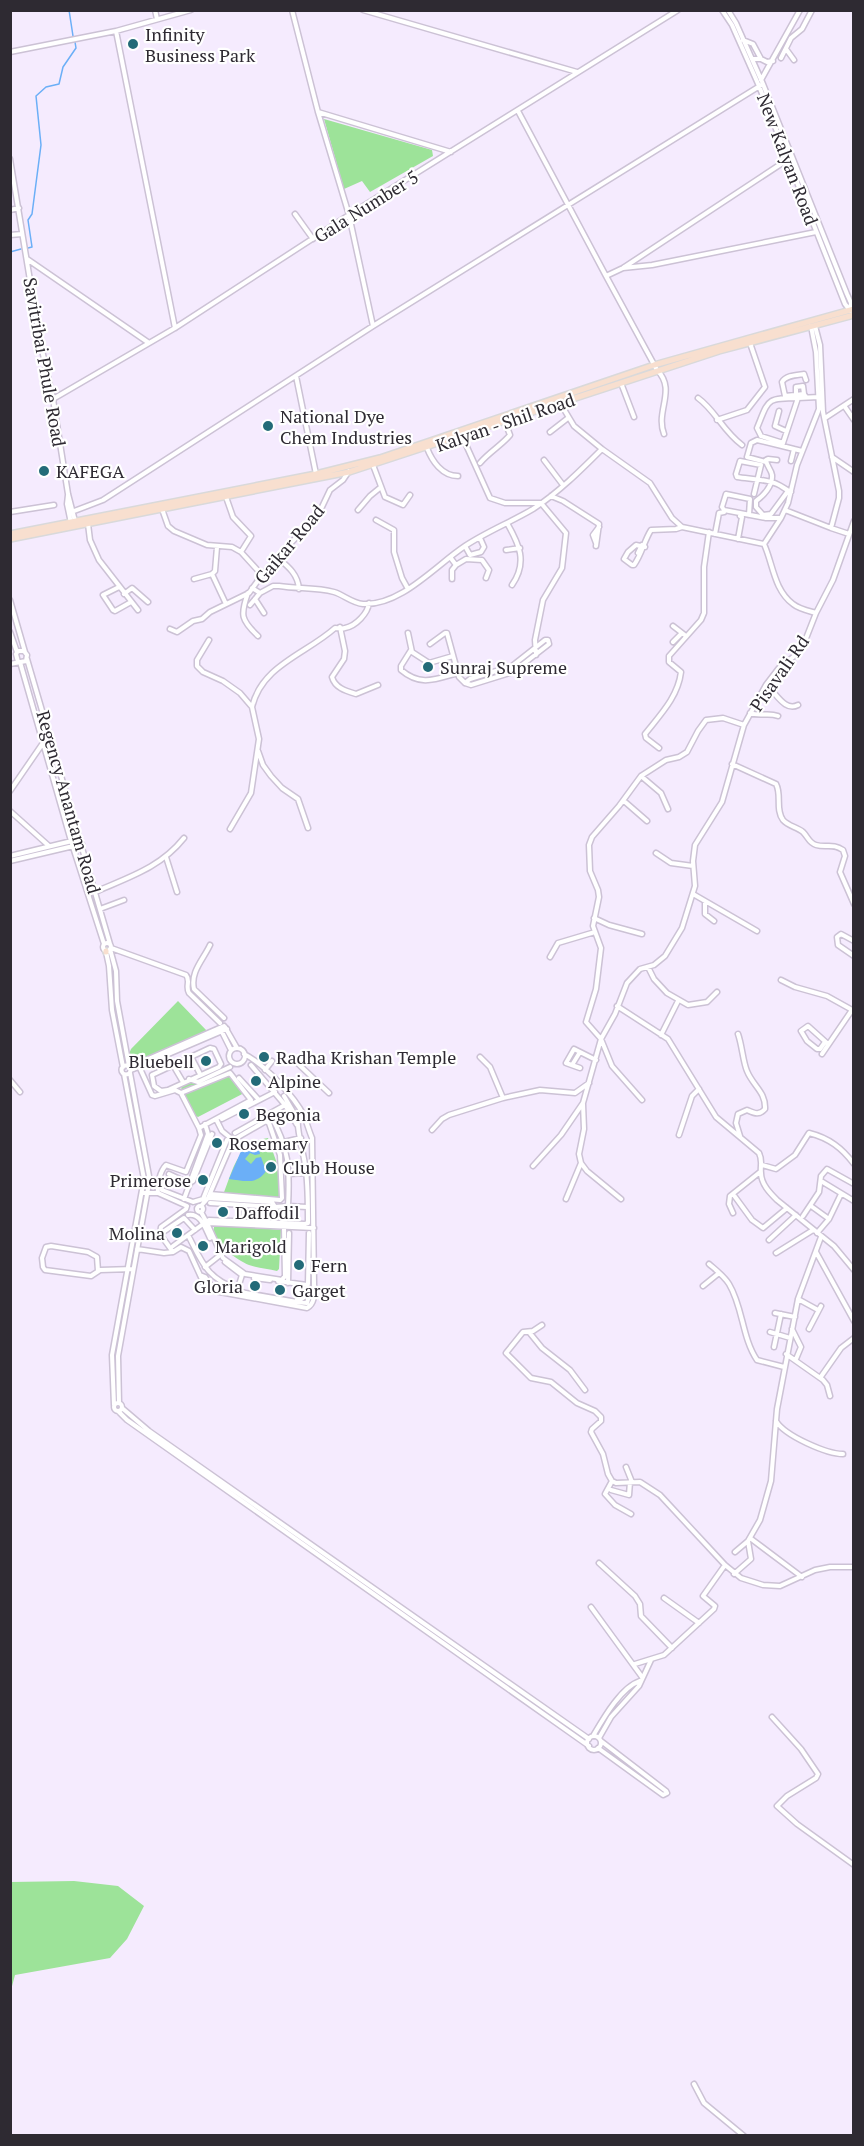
<svg xmlns="http://www.w3.org/2000/svg" width="864" height="2146" font-family="'PT Serif',serif">
  <rect width="100%" height="100%" fill="#f5ebfe"/>
  <path fill="#9de399" d="M324 119 432 150 433 156 370 192 362 181 344 189Z
    M178 1001 207 1031 138 1062 132 1060 129 1054 131 1049Z
    M222 1066H225L248 1091 198 1117 196 1116 181 1090 182 1086Z
    M268 1138 280 1172 281 1197 279 1199 223 1195C233 1170 237 1143 268 1138Z
    M218 1225 281 1230 279 1269 277 1271C268 1269 257 1268 249 1265 236 1260 212 1242 214 1227Z
    M74 1881 118 1886 144 1906 127 1939 110 1958 15 1975 11 1990V1882Z"/>
  <path fill="#6baff7" d="M257 1140 260 1154 255 1155 250 1153 245 1159 251 1164 256 1158 261 1157 266 1171C257 1185 244 1181 229 1179L241 1151Z"/>
  <g fill="none" stroke-linecap="round" stroke-linejoin="round">
    <path stroke="#6baff7" stroke-width="1.5" d="M69 10 73 36
      M28 248 32 247 28 220 32 214 41 145 36 96 46 87 59 84 63 67 76 48 75 42
      M10 252 21 249"/>
    <defs>
      <path id="minor" d="M155 10 157 19
        M292 10 318 112 349 215 373 326
        M363 10 577 72
        M722 10 732 25 759 86 845 304 849 309
        M728 10 736 23 763 84 847 294 851 303 850 311
        M116 31 191 10
        M743 40 753 44 761 59
        M786 49 794 60
        M10 52 116 31 175 328
        M781 58 791 38 802 29 812 10
        M752 59H761L767 62 773 61
        M761 80 800 10
        M518 111 606 276 623 268 787 160
        M318 112 451 152
        M10 159 40 341 53 399 68 494 75 521
        M10 210 19 208
        M295 214 313 239
        M10 235 22 234
        M27 259 149 343
        M623 268 652 265 816 232
        M606 276 657 370C677 390 655 411 664 434
        M296 376 316 474
        M806 380 804 374C797 375 786 375 782 382L785 396 804 394 806 397
        M621 383 634 417
        M796 395V387L803 386 804 394
        M698 398C715 410 723 431 742 445
        M53 399 175 328 349 215 678 10
        M845 407 854 420
        M779 411 775 426 786 431
        M825 418 854 399
        M717 420 747 410 765 387 750 343
        M550 432 568 418
        M462 436 490 498 505 503H541L566 533 562 568 543 600 535 640 536 655
        M783 443 761 436 757 428C769 399 766 398 798 398
        M782 446 802 451
        M427 448C432 461 442 476 458 476
        M602 449 650 483 672 518 682 527 764 544 781 518H766L724 510 722 507 726 494 750 499 749 515
        M832 457 854 472
        M544 460 563 485
        M777 460 768 459 766 460C767 467 771 469 772 475 773 486 763 496 756 501V507L763 515 771 514 788 491
        M791 461 794 449
        M766 462 747 457 751 443 757 440 782 446 798 398 819 397
        M480 463C489 452 502 445 510 435L505 422
        M373 465 385 497 403 505 410 495
        M754 494 761 465 740 461 736 474 737 477C750 479 766 479 777 484 782 486 786 490 791 492
        M68 495 67 504 71 523
        M551 496 563 501 599 524 596 546
        M162 509 168 526 174 531 207 545 232 547 241 552 251 536 233 517 226 497
        M358 510 370 496 381 487
        M785 510 831 528 839 498V491L823 412 820 345 815 326
        M10 512 54 505
        M69 513 103 500 373 326 763 84
        M781 518 788 503 797 465 819 409 816 352 811 326
        M376 520 394 530V552L402 578 408 589
        M507 523C519 544 528 562 512 585
        M88 524 90 540 99 560 138 610
        M831 528 849 534
        M715 534 719 513 724 512
        M738 539 742 517 740 516
        M596 543 593 535 599 527
        M764 544C773 564 774 590 793 604 799 609 809 611 816 613
        M465 546 470 555 481 552 484 547 480 538
        M645 547 636 545 628 552 624 559 632 565H634C642 554 644 541 651 530L676 529 682 527
        M506 550 520 548
        M241 552 262 575
        M638 553 642 545
        M450 557 456 565 466 559 482 560 489 570 486 578
        M279 559C289 567 298 575 299 589
        M212 574 226 604
        M194 579 212 574 215 571 217 547
        M452 579V570L456 565
        M119 587 103 595 113 610 115 611 131 602
        M252 588 260 593 273 586H279C297 589 316 587 334 592 344 595 352 603 363 604 401 606 436 565 465 546 486 532 511 522 533 509 558 493 581 470 602 449L574 426 559 401
        M248 593C240 615 241 620 258 636
        M124 594 132 588 148 602
        M255 599 264 613
        M10 600 25 652
        M250 605 260 593
        M673 626 686 636
        M340 627 345 651 344 659 332 677C335 688 346 691 356 694L378 685
        M170 629 177 632 193 621 202 619 210 612 249 593 262 575 279 559 287 547 312 521 321 509 330 490 343 480 349 471
        M10 632 17 652
        M408 633 412 652 429 663 453 656
        M209 640 197 660V666L203 672 223 681 240 693 252 707 259 739 251 793 230 829
        M545 640H548L549 644 513 672 471 685 465 683 470 679 512 666Z
        M673 642 682 633
        M430 644 445 633H447L459 677 465 683
        M411 650 401 666V670C421 687 436 679 458 673
        M27 659 110 944
        M20 662 71 841 104 944
        M10 664 26 661 27 655 24 651H18L16 654 18 662
        M766 685C776 692 784 712 798 705
        M252 707C262 665 306 654 335 628 338 628 342 629 345 628 356 626 368 613 369 603
        M750 713C760 717 768 712 778 716
        M659 748 646 738 645 734C660 715 678 697 681 672L669 662V656L701 620 704 613V567L709 532
        M258 751 263 765 271 776 282 788 298 799 308 828
        M732 764 776 784C782 795 775 809 783 820 788 826 797 827 803 832 808 837 809 843 816 845 826 848 833 843 843 850L845 856 840 872 854 904
        M641 776 661 793 668 809
        M10 791 43 743
        M624 801 647 821
        M10 811 49 846
        M656 853 671 863 693 866
        M10 856 80 839
        M166 857 177 892
        M10 861 82 844
        M95 892C129 877 160 868 184 838
        M693 894 757 931
        M705 901V914L714 921
        M100 909 124 900
        M594 918 609 925 642 934
        M854 941 841 934 837 937 838 945 854 956
        M103 947a4 4 0 1 1 8 0a4 4 0 1 1-8 0Z
        M210 945C203 960 190 972 194 989L224 1018
        M111 948 186 975C191 981 185 986 189 993L220 1023
        M110 949 116 971 117 1001 129 1066
        M106 952 109 966 112 1010 123 1067
        M550 957 558 943 595 932
        M648 967 654 979 667 993 688 1005 707 1002 717 992
        M781 980 795 987 827 996 854 1011
        M617 1006 668 1039 716 1117 759 1153C763 1161 760 1166 761 1173 761 1184 770 1193 777 1200L834 1246 854 1270
        M225 1027 237 1048
        M221 1030 231 1050
        M738 1034C742 1045 743 1062 747 1071 753 1086 766 1092 765 1109 759 1116 754 1113 747 1110L738 1114 736 1123 740 1136
        M661 1035 678 1001
        M825 1042 820 1049H817L807 1041 801 1031 808 1026 828 1044
        M229 1056a8 8 0 1 1 16 0a8 8 0 1 1-16 0Z
        M210 1048 214 1049 221 1064 219 1067 168 1090 161 1091 154 1086 152 1075Z
        M822 1054 852 1010
        M191 1057 200 1074
        M480 1057 490 1067 503 1098
        M293 1059 329 1093
        M138 1064 152 1095 155 1096 175 1090 181 1093 230 1073 251 1100 199 1128
        M173 1065 183 1082
        M572 1065 580 1052
        M121.5 1070a4.5 4.5 0 1 1 9 0a4.5 4.5 0 1 1-9 0Z
        M130 1067 224 1026
        M580 1068 566 1063 574 1049 596 1060
        M131 1070 227 1029
        M265 1070 272 1061
        M239 1078 259 1100
        M189 1079 198 1082 230 1067
        M10 1080 20 1092
        M181 1093 199 1128 201 1135 186 1172 166 1165C160 1171 157 1185 158 1193L187 1206 186 1209 161 1227 160 1234 173 1252 181 1247 189 1251 205 1286 209 1290 307 1308C316 1303 314 1292 314 1283L312 1138C309 1131 307 1123 304 1116 295 1097 263 1063 244 1054
        M642 1100 612 1066 601 1039 586 1022 596 989 601 948 593 926 599 897 598 890 590 871 589 845 592 837 619 806 641 776 666 760 679 757 687 752 698 731 706 720 723 718 744 725
        M583 1104 584 1129 579 1154 581 1163 587 1171 621 1199
        M285 1105 297 1125
        M222 1119 275 1092
        M432 1130 442 1119 449 1115 503 1098 540 1090 575 1093 589 1083
        M235 1133 285 1105 251 1065
        M679 1135 692 1096 699 1089
        M284 1142 301 1138
        M762 1165 776 1169 795 1155 809 1133C829 1138 842 1148 854 1164
        M533 1166 561 1135 583 1103 601 1039 615 1014 627 983 640 969 654 965 665 956 682 928 695 886 693 861 695 845 722 802 744 725 766 685 779 668 797 654 805 641 816 613 833 580 854 521
        M169 1174 190 1184
        M289 1174 307 1173
        M821 1181 854 1201
        M191 1182 193 1181 212 1134
        M162 1190 193 1202 203 1199 227 1140
        M142 1193H158
        M210 1194 280 1200 282 1198 280 1155 269 1123 266 1121 233 1140
        M733 1194 752 1220 763 1228 787 1208
        M208 1198 272 1202 275 1207
        M184 1199 208 1134 205 1124
        M566 1199 581 1163
        M210 1203 275 1207 288 1206C290 1168 289 1148 270 1114
        M197 1209a3 3 0 1 1 6 0a3 3 0 1 1-6 0Z
        M201 1206 208 1198 233 1140 222 1131 216 1119
        M288 1206 307 1207
        M811 1206 829 1219
        M201 1212 207 1223 314 1228
        M733 1213 729 1204 730 1196 760 1172
        M188 1215C201 1213 205 1228 210 1238
        M803 1216 819 1192 821 1176 827 1169 854 1184
        M209 1220 305 1224 308 1223C308 1206 308 1187 306 1171 305 1158 296 1129 298 1120L284 1096
        M243 1222 244 1205
        M207 1223 223 1258 245 1274 282 1280 285 1276 284 1228
        M163 1232 184 1218 195 1230
        M817 1233 829 1219 841 1194
        M188 1235C202 1262 207 1279 238 1289
        M769 1240 796 1215
        M173 1246 203 1224
        M137 1249 164 1253 173 1252
        M816 1252 854 1321
        M776 1253 813 1230
        M225 1262 242 1275 237 1291
        M709 1264C716 1270 724 1276 729 1284 743 1307 742 1338 757 1360L784 1367
        M205 1267 219 1256
        M98 1271 97 1257 88 1252 51 1246 46 1247 42 1258 43 1267 45 1270 91 1276 100 1270 133 1269
        M200 1275 205 1277 212 1287 297 1302 304 1297 308 1284 309 1233
        M254 1278 270 1280
        M278 1281 307 1285
        M288 1283 289 1233
        M299 1284 297 1302 307 1303 310 1292
        M703 1286 719 1273
        M798 1299 818 1310
        M775 1313 795 1317
        M542 1325 533 1331 523 1332 506 1353 531 1378 551 1382 577 1403 595 1411 601 1417V1421L592 1429 591 1432 603 1454 608 1474 612 1481 616 1483 640 1482 660 1495 725 1565 741 1578 763 1585 780 1586 815 1570 830 1567H854
        M792 1329 801 1347 796 1359
        M809 1329 821 1306
        M529 1332 542 1348 570 1370 585 1390
        M770 1332 790 1338
        M774 1347 781 1314
        M786 1354 823 1380 827 1385 830 1396
        M820 1378 841 1348 854 1338
        M114 1407a4 4 0 1 1 8 0a4 4 0 1 1-8 0Z
        M119 1403 118 1356 148 1189 149 1176 130 1073
        M114 1405 112 1355 144 1179 124 1074
        M122 1408 149 1431 589 1739
        M118 1411 127 1420 589 1746
        M776 1421C785 1436 827 1454 843 1454
        M626 1467 632 1482
        M612 1481 605 1494 615 1505 631 1514
        M611 1490 629 1495 630 1482
        M750 1538 802 1577
        M735 1552 748 1541
        M599 1563 635 1596 640 1604 641 1616 672 1648
        M734 1574 751 1559 748 1541 760 1520 771 1481 777 1409 798 1299 821 1237
        M664 1598 699 1623
        M591 1607 642 1677
        M635 1664 664 1655 714 1609 715 1606 703 1596 725 1565
        M772 1717 801 1749 818 1774 816 1778 787 1796 777 1806 797 1824 854 1865
        M593 1736C603 1719 621 1687 640 1681
        M587 1743a7 7 0 1 1 14 0a7 7 0 1 1-14 0Z
        M599 1738 611 1717 639 1686 651 1660
        M598 1748 663 1795 667 1793 666 1791 601 1741
        M694 2084 704 2103 744 2136"/>
      <path id="major" d="M10 534 316 474 380 458 654 365 854 309
        M10 539 349 472 719 351 854 315
        M106 951V952"/>
    </defs>
    <use href="#minor" stroke="#ccc2d5" stroke-width="7"/>
    <use href="#major" stroke="#d9d9da" stroke-width="8"/>
    <use href="#minor" stroke="#fff" stroke-width="4"/>
    <use href="#major" stroke="#f8dfcf" stroke-width="5"/>
  </g>
  <g fill="#236b78" stroke="#fff" stroke-width="2">
    <circle cx="133" cy="44" r="6"/>
    <circle cx="268" cy="426" r="6"/>
    <circle cx="44" cy="471" r="6"/>
    <circle cx="428" cy="667" r="6"/>
    <circle cx="264" cy="1057" r="6"/>
    <circle cx="206" cy="1061" r="6"/>
    <circle cx="256" cy="1081" r="6"/>
    <circle cx="244" cy="1114" r="6"/>
    <circle cx="217" cy="1143" r="6"/>
    <circle cx="271" cy="1167" r="6"/>
    <circle cx="203" cy="1180" r="6"/>
    <circle cx="223" cy="1212" r="6"/>
    <circle cx="177" cy="1233" r="6"/>
    <circle cx="203" cy="1246" r="6"/>
    <circle cx="299" cy="1265" r="6"/>
    <circle cx="255" cy="1286" r="6"/>
    <circle cx="280" cy="1290" r="6"/>
  </g>
  <g text-anchor="middle" dominant-baseline="central" stroke-width="4.5" stroke-linejoin="round" paint-order="stroke">
    <g font-size="18" fill="#2e2a32" stroke="#fff" text-anchor="start">
      <text x="145" y="34">Infinity<tspan x="145" dy="21">Business Park</tspan></text>
      <text x="280" y="416">National Dye<tspan x="280" dy="21">Chem Industries</tspan></text>
      <text x="56" y="471">KAFEGA</text>
      <text x="440" y="667">Sunraj Supreme</text>
      <text x="276" y="1057">Radha Krishan Temple</text>
      <text x="194" y="1061" text-anchor="end">Bluebell</text>
      <text x="268" y="1081">Alpine</text>
      <text x="256" y="1114">Begonia</text>
      <text x="229" y="1143">Rosemary</text>
      <text x="283" y="1167">Club House</text>
      <text x="191" y="1180" text-anchor="end">Primerose</text>
      <text x="235" y="1212">Daffodil</text>
      <text x="165" y="1233" text-anchor="end">Molina</text>
      <text x="215" y="1246">Marigold</text>
      <text x="311" y="1265">Fern</text>
      <text x="243" y="1286" text-anchor="end">Gloria</text>
      <text x="292" y="1290">Garget</text>
    </g>
    <g font-size="18" fill="#2e2a32" stroke="#fff">
      <text transform="translate(788 159) rotate(69)">New Kalyan Road</text>
      <text transform="translate(366 206) rotate(-32)">Gala Number 5</text>
      <text transform="translate(45 362) rotate(80)">Savitribai Phule Road</text>
      <text transform="translate(505 422) rotate(-19)">Kalyan - Shil Road</text>
      <text transform="translate(289 544) rotate(-50)">Gaikar Road</text>
      <text transform="translate(779 673) rotate(-55)">Pisavali Rd</text>
      <text transform="translate(69 802) rotate(74)">Regency Anantam Road</text>
    </g>
  </g>
  <rect width="864" height="2146" fill="none" stroke="#2e2a32" stroke-width="24"/>
</svg>
